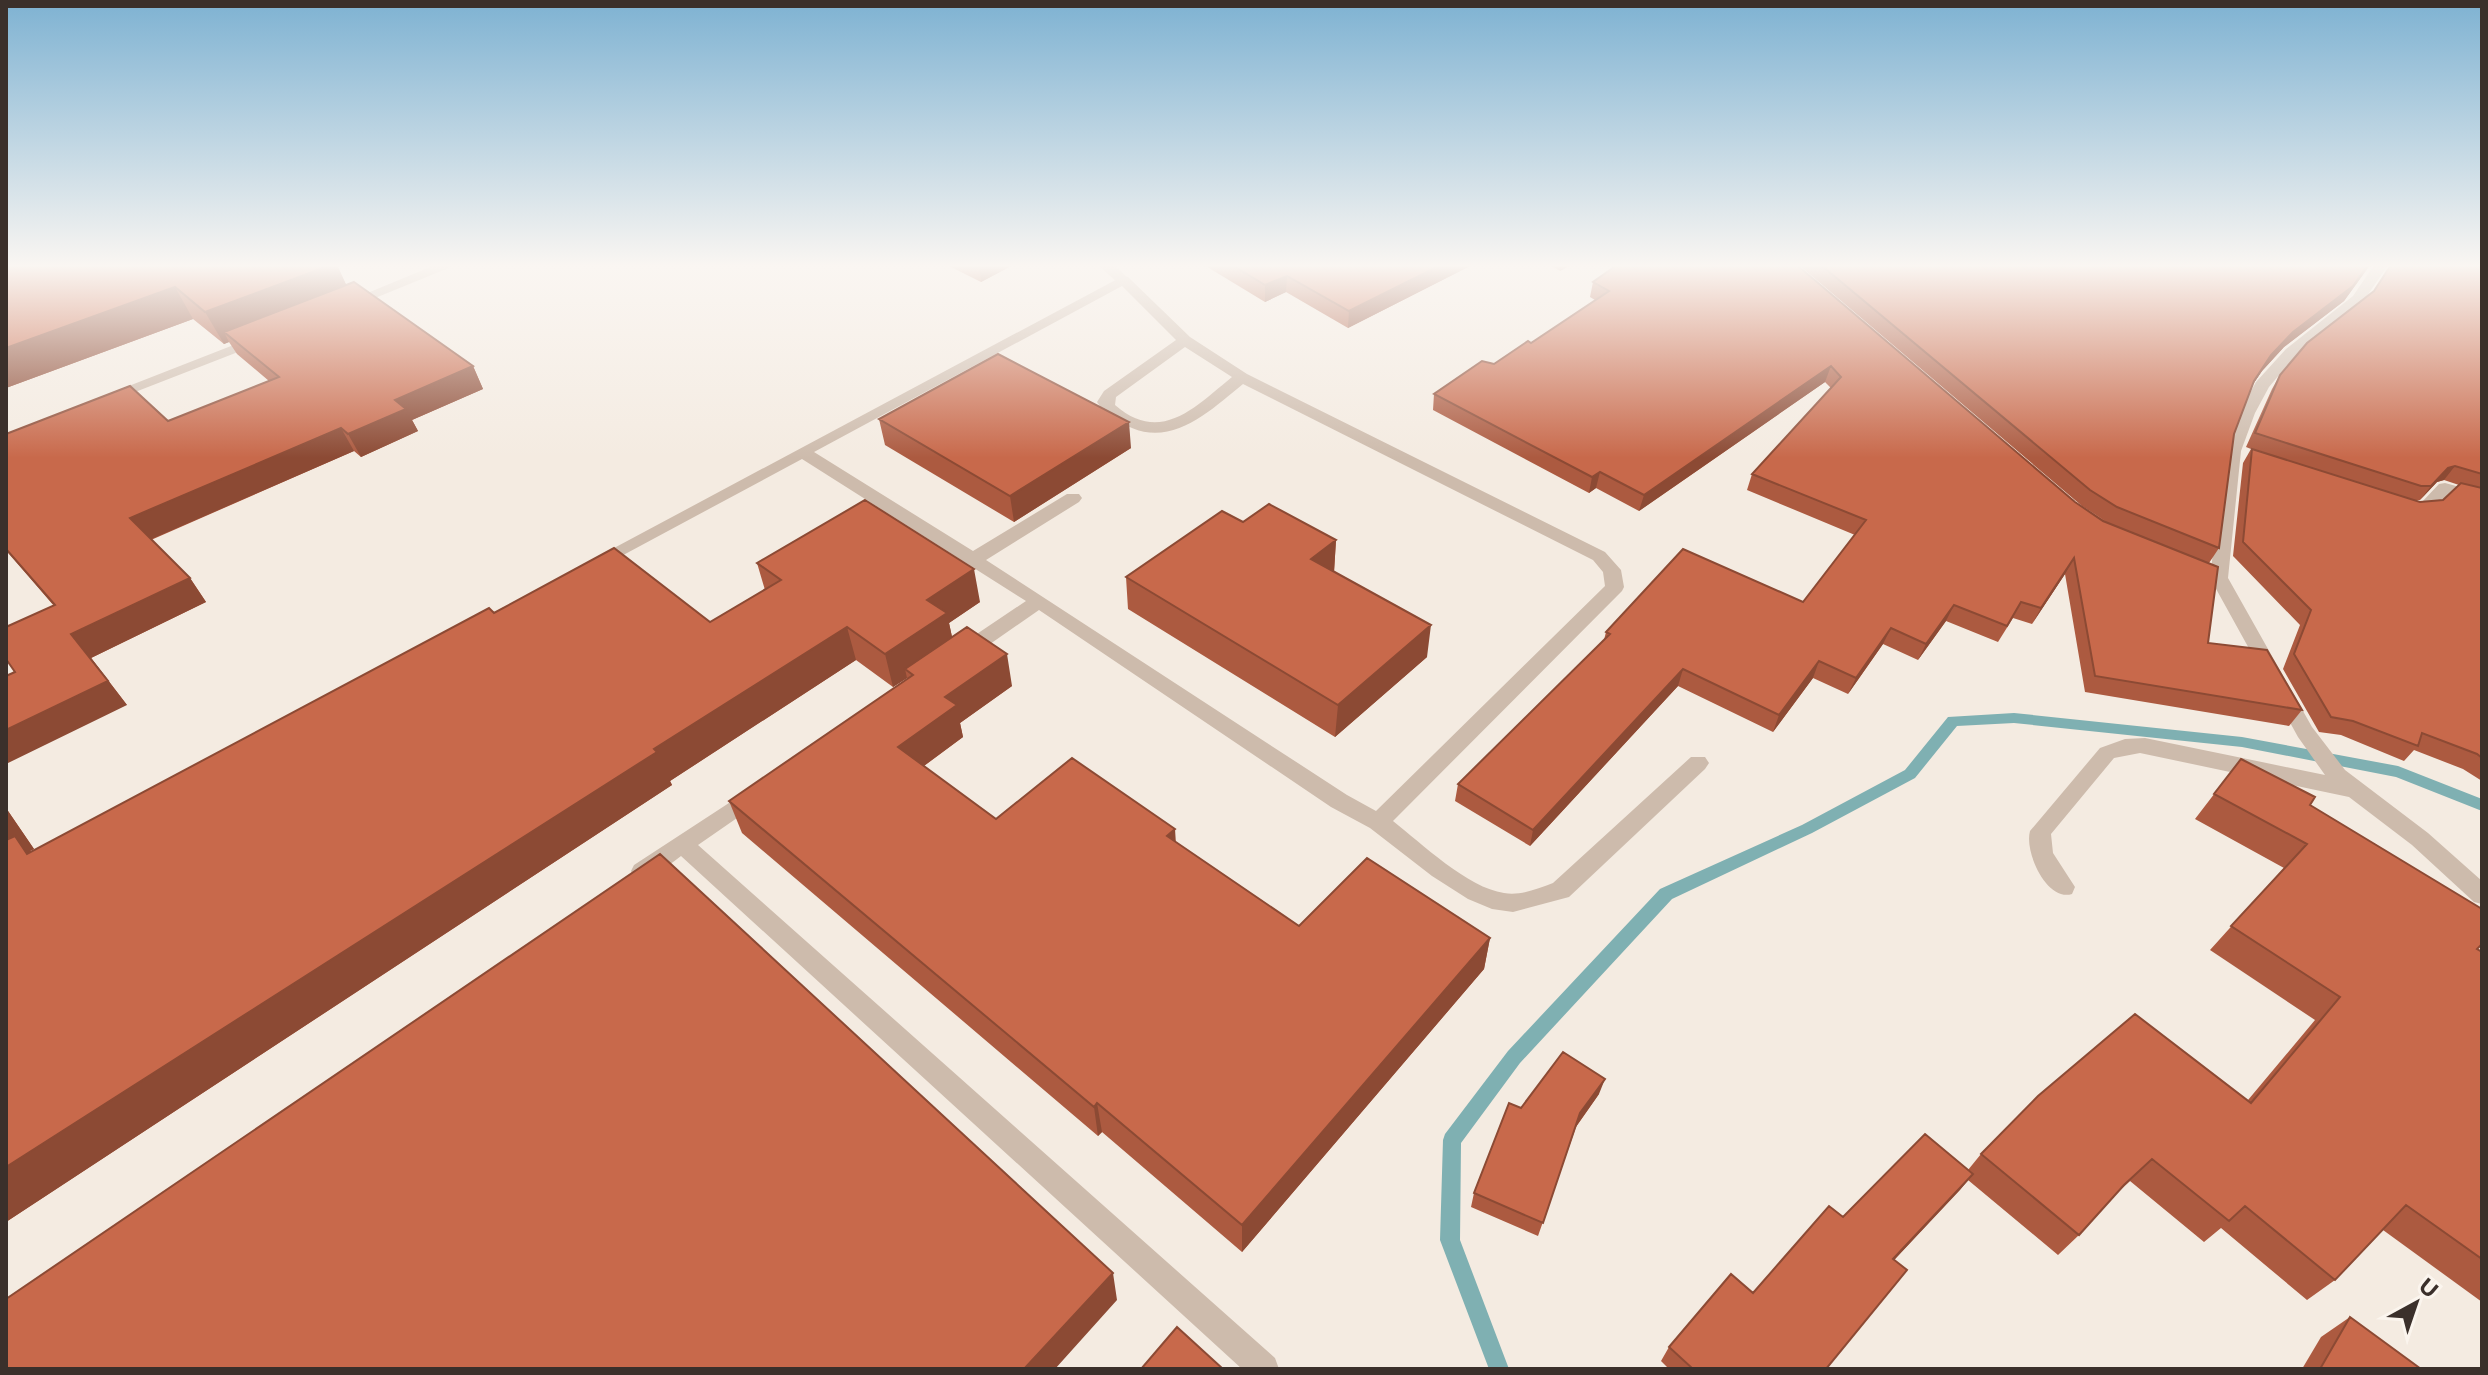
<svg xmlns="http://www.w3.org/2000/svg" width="2488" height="1375" font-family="Montserrat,sans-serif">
  <rect width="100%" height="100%" fill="#f4ebe1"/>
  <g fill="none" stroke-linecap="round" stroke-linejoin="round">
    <path fill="#7fb0b2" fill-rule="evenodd" d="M2014 713 2242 737 2398 766 2482 799V811L2396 777 2242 747 2014 723 1957 726 1915 778 1812 833 1672 899 1520 1063 1461 1143 1460 1240 1509 1369H1489L1440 1240 1443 1140 1445 1134 1508 1051 1660 889 1802 825 1905 770 1948 717Z"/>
    <path fill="#cdbbac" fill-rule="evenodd" d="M435 265H456L353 307H343L341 304Z
      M1123 276 1128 277 1190 337 1247 374 1605 552 1621 570 1624 587 1622 591 1393 821C1421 843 1468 888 1504 893 1520 896 1537 889 1553 883L1691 757H1705L1709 763 1705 769 1569 897 1513 912 1492 909 1468 899 1432 876 1370 828 1331 807 1039 610 970 658H956L953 653 956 648 1026 601 802 459 601 567 595 569 586 563ZM1122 286 1176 340 1104 391 1097 402C1106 416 1117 422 1132 428 1175 446 1212 409 1243 384L1593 560 1603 572 1605 586 1376 811 1347 795 986 560 1079 502 1082 498 1079 494H1067L973 551 814 452ZM1185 347 1232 377C1195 407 1161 445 1115 405L1116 397Z
      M259 335 266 339 264 342 112 401H100L98 398Z
      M755 786 763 788 766 794 763 800 698 845 1275 1358 1279 1369H1242L681 856C667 866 651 883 634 877L631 871 634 865Z"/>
    <path fill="#cdbbac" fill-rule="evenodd" d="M1098 265H1114L1130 280 1118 283Z
      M2374 265H2388L2363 302 2296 355 2269 387 2255 413 2241 451 2228 578 2312 727 2345 770 2428 833 2482 881V904L2474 902 2412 845 2349 797 2140 753 2114 758 2051 834 2053 853 2075 887 2072 894C2047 902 2024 852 2030 831L2100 748 2125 739 2145 738 2325 775 2298 737 2210 578 2225 451 2239 413 2256 382 2286 349 2353 296Z
      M2445 483 2482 493V503L2449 494 2432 512 2408 513 2399 508 2408 503H2421L2439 484Z"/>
  </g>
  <path fill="#ac5a40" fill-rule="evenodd" d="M6 265H337L346 285 473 366 483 389 412 420 418 431 361 457 354 451 151 540 190 578 206 602 91 658 127 705 15 672 54 606 6 550V434L168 421 269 381 237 354 229 342 224 344 193 319 6 388Z
    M947 265H1013L981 282Z
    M1204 265H1472L1348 328 1286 292 1265 302Z
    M1550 265H1571L1560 271Z
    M1797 265 2075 502 2107 522 2082 506 1799 265H2370L2344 301 2284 347 2262 371 2253 384 2234 434 2219 548 2209 563 2208 643 2302 710 2289 726 2085 692 2065 574 2032 624 2013 618 1998 642 1946 621 1918 660 1883 644 1848 694 1813 678 1773 732 1678 686 1530 846 1455 801 1458 784 1604 640 1606 632 1803 602 1855 535 1747 490 1752 474 1831 388 1825 382 1639 511 1596 488 1589 493 1433 410 1434 394 1494 364 1531 343 1595 300 1590 297 1593 282Z
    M2391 265H2482V781L2463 769 2414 750 2404 761 2341 735 2319 732 2283 669 2300 625 2233 556 2243 463 2251 449 2246 447 2272 389 2280 375 2374 291ZM2444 480 2459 485 2443 500 2420 502 2415 500H2420L2437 482Z
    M879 419 1131 448 1014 522 885 445Z
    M1243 522 1336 540 1334 572 1427 657 1335 737 1128 609 1126 577Z
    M757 563 980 602 949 623 952 637 1012 686 960 723 963 737 924 766 996 819 1176 843 1299 926 1490 938 1484 969 1242 1252 1102 1132 1098 1136 742 833 729 801 907 679V678L893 687 856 660 670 781 672 785 6 1222V808L34 849 30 851 31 852 494 613 710 622 765 590Z
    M2241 759 2310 805 2482 952V1302L2383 1230 2335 1280 2307 1300 2221 1228 2204 1242 2130 1181 2116 1194 2079 1235 2058 1255 1968 1180 1894 1260 1826 1369H1669L1661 1361 1669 1347 1753 1293 1843 1217 1968 1170 1981 1154 2248 1100 2315 1020 2210 950 2284 868 2195 819Z
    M1599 1094 1576 1127 1538 1236 1471 1207 1474 1193 1521 1108Z
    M2350 1317 2421 1369H2302L2321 1337Z"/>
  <path fill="#8c4a34" d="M316 265H337L351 295 224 332 229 342 224 344 205 312Z
    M979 265H1013L981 282Z
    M1441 265H1472L1348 328 1349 311Z
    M1561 265H1571L1560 271Z
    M2368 265H2370L2344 301 2284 347 2262 371 2245 396 2271 355 2293 332Z
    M1287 276 1286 292 1265 302V285Z
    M175 287 193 319 6 388V348Z
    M473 366 483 389 412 420 418 431 361 457 348 434 395 400Z
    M1831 366 1825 382 1639 511 1644 495Z
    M1129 422 1131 448 1014 522 1010 496Z
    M341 428 354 451 147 541 130 518Z
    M2455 466 2444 480 2437 482 2420 500 2431 486 2448 468Z
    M1600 472 1596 488 1589 493 1592 477Z
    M1336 540 1334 572 1309 591 1311 559Z
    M2074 558 2065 574 2032 624 2041 608Z
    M974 569 980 602 949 623 954 646 905 669 907 678 893 687 885 654 927 600Z
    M190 578 206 602 91 658 127 705 6 764V730L71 634Z
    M1954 605 1946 621 1918 660 1926 644Z
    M1431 625 1427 657 1335 737 1338 705Z
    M847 627 856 660 670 781 672 785 6 1222V1167L654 749Z
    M1891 628 1883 644 1848 694 1856 678Z
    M1007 654 1012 686 960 723 963 737 906 779 898 747 945 697Z
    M1819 661 1813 678 1773 732 1779 715Z
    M1683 669 1678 686 1530 846 1533 830Z
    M6 808 34 849 30 851 47 868 6 864Z
    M1175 829 1177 860 1167 836Z
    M1490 938 1484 969 1242 1252V1225Z
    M1605 1079 1599 1094 1575 1128 1580 1113Z
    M1097 1103 1102 1132 1098 1136 1094 1107Z
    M1973 1174 1960 1190 1881 1274 1893 1259Z
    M1113 1273 1117 1300 1055 1369H1024Z"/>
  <path fill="#c8694b" stroke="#8c4a34" stroke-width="2" d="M6 265H331L205 312 175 287 6 348Z
    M1232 265H1441L1349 311 1287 276 1265 285Z
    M1617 265H1797L2075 502 2103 521 2218 567 2208 643 2267 650 2302 710 2095 676 2074 558 2041 608 2021 602 2007 626 1954 605 1926 644 1891 628 1856 678 1819 661 1779 715 1683 669 1533 830 1458 784 1610 634 1606 632 1683 549 1803 602 1866 520 1752 474 1841 377 1831 366 1644 495 1600 472 1592 477 1434 394 1482 361 1494 364 1528 341 1531 343 1609 291 1593 282Z
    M1821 265H2368L2353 286 2293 332 2271 355 2254 381 2234 434 2219 548 2117 507 2090 490Z
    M2391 265H2479L2482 267V474L2455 466 2448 468 2431 486H2421L2255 433 2280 375 2307 343 2374 291Z
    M354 282 473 366 395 400 406 409 348 434 341 428 130 518 190 578 71 634 108 681 6 730V676L15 672 6 659V627L55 605 6 549V434L130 386 168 421 279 377 224 332Z
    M998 354 1129 422 1010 496 879 419Z
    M2252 449 2420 502 2443 500 2461 483 2482 488V758L2477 754 2422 733 2418 746 2353 721 2331 717 2294 654 2311 610 2243 542Z
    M865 500 974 569 927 600 947 613 885 654 847 627 654 749 657 752 6 1167V840L15 836 27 854 489 608 494 613 614 548 710 622 781 580 757 563Z
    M1269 504 1336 540 1311 559 1431 625 1338 705 1126 577 1222 511 1243 522Z
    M967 627 1007 654 945 697 957 705 898 747 996 819 1072 758 1175 829 1167 836 1299 926 1367 858 1490 938 1242 1225 1097 1103 1094 1107 729 801 913 675 905 669Z
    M2241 759 2315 797 2310 805 2482 909V944L2477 949 2482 952V1259L2406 1205 2335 1280 2245 1206 2229 1221 2152 1159 2124 1185 2079 1235 1981 1154 2038 1096 2135 1014 2251 1103 2340 997 2231 926 2307 844 2214 794Z
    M660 854 1113 1273 1024 1369H6V1299Z
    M1563 1052 1605 1079 1580 1113 1543 1223 1474 1193 1509 1103 1521 1108Z
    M1925 1134 1973 1174 1893 1259 1907 1270 1826 1369H1693L1669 1347 1731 1274 1753 1293 1829 1206 1843 1217Z
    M2350 1317 2421 1369H2320Z
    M1177 1327 1223 1369H1141Z"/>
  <linearGradient id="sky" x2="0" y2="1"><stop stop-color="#7eb2d2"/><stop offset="0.58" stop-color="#faf6f2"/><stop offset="1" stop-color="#faf6f2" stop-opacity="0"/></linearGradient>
  <rect width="2488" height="458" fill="url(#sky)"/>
  <rect width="2488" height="1375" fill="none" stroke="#3b302b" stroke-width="16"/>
  <g transform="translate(2416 1303) rotate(40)" stroke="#fbf5ee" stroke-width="6" paint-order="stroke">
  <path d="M0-6L14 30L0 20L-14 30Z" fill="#3b302b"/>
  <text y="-12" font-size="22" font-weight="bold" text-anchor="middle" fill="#3b302b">U</text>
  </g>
</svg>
